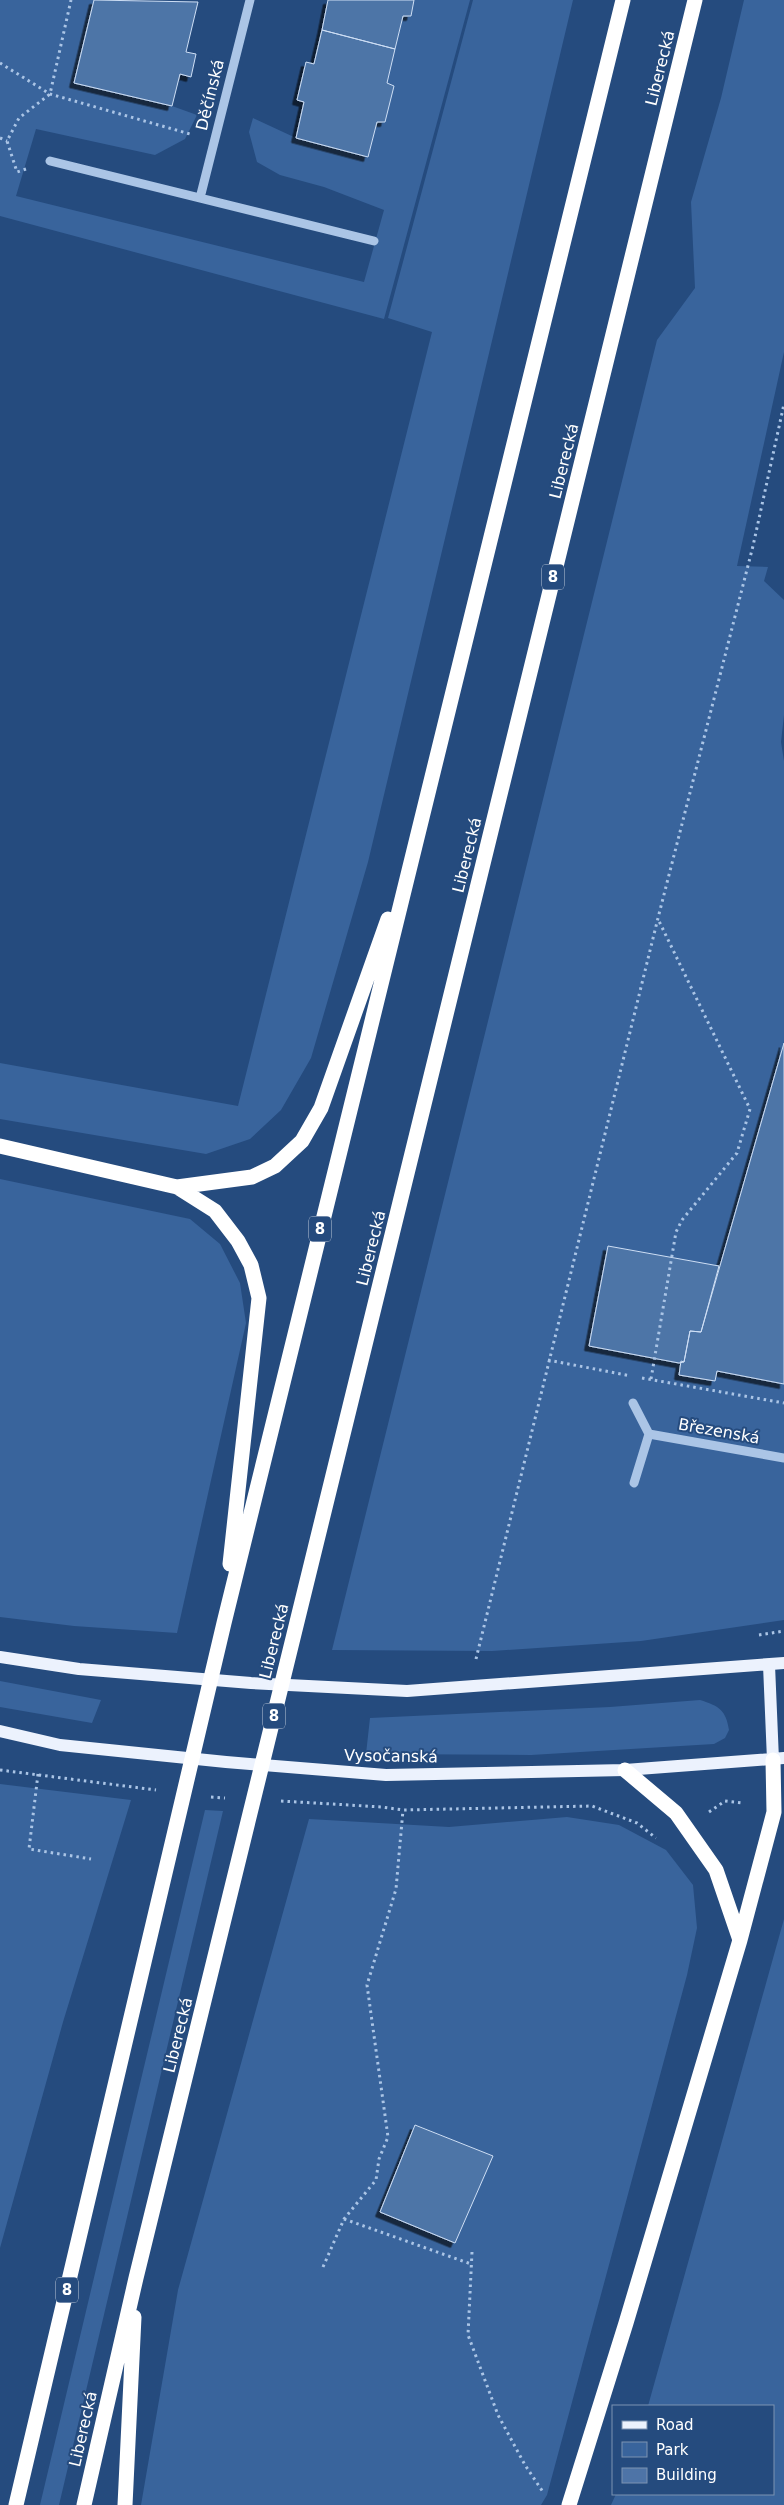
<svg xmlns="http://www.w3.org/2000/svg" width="784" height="2505" font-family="'DejaVu Sans',sans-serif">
  <defs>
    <filter id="shadow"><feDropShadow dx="-4.5" dy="4.5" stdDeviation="0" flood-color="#0009"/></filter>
  </defs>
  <rect width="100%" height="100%" fill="#254b7e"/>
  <path fill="#39649c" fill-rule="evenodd" d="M0 0H94L74 83 172 106 197 115 185 139 155 155 36 129 16 196 364 282 384 210 324 187 280 175 257 162 249 132 253 118 296 138 368 157 403 16H411L414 0H470L384 319 0 216Z
    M473 0H573L368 862 311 1058 281 1110 250 1139 206 1154 0 1119V1063L238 1106 432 332 388 318Z
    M744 0H784V352L737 566 768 567 764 581 784 600V715L781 742 784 761V1043L719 1266 608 1246 589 1346 680 1363 679 1375 714 1381 717 1371 784 1384V1620L641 1641 492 1651 332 1650 657 340 695 288 691 202 721 98Z
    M0 1179 190 1219 220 1244 240 1283 246 1323 177 1633 74 1626 0 1617Z
    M0 1681 101 1700 92 1723 0 1707Z
    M700 1700C719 1706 726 1710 729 1730L725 1738 714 1744 531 1755 366 1754 370 1718 610 1707Z
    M0 1784 131 1800 63 2022 0 2248Z
    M205 1810 223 1811 59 2505H40Z
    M567 1817 619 1825 666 1850 693 1885 697 1928 687 1975 547 2495 541 2505H141L178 2290 309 1819 449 1827ZM416 2125 493 2156 454 2243 380 2211Z
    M784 1919V2505H611L616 2494H773V2406H648Z"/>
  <path fill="#4e74a7" stroke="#cedff5" filter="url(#shadow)" d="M94 0 198 2 186 52 196 54 191 77 180 74 172 106 74 83Z
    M328 0H414L411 16H403L395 49 322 30Z
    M322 30 395 49 387 83 394 86 385 122H377L368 157 296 138 304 102 297 100 306 62 314 64Z
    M784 1043V1384L717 1371 715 1381 679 1375 681 1361 684 1362 690 1331 701 1332Z
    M608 1246 719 1266 701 1332 690 1331 684 1362 679 1363 589 1346Z
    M415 2125 493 2156 455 2243 380 2212Z"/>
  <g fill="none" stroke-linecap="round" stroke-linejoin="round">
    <path stroke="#abc5e6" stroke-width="3" stroke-dasharray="2.5 4" stroke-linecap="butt" d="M0 63 50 94 190 134
      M0 138 7 141
      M26 169 17 172 7 141 19 118 50 94 71 0
      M548 1360 631 1376
      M642 1378 784 1403
      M651 1379 676 1232 682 1220 737 1153 750 1109 658 919
      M759 1635 784 1631
      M476 1659 658 918 753 546 784 404
      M0 1770 156 1790
      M38 1774 29 1849 91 1859
      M211 1797 225 1798
      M281 1801 382 1807 403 1810 592 1806 637 1823 656 1838
      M709 1812 725 1801 742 1803
      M344 2219 471 2264
      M472 2252 468 2335 498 2415 525 2465 543 2492
      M323 2267 344 2219 376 2180 379 2159 388 2137 367 1985 396 1889 403 1810"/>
    <path stroke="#abc5e6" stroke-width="9" d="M50 161 374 241
      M200 198 250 0
      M633 1403 649 1434
      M634 1483 649 1434 784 1458"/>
    <path stroke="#ecf2fd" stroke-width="12" d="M0 1657 79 1669 251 1683 407 1691 784 1663
      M769 1665 773 1760
      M0 1731 60 1745 226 1762 386 1775 625 1770 784 1758"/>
    <path stroke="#fff" stroke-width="15" d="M0 1146 177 1187 215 1211 238 1241 251 1265 259 1298 230 1564
      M177 1187 252 1177 275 1166 302 1141 321 1108 388 919
      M625 1770 676 1813 716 1870 740 1940
      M16 2505 224 1623 623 0
      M84 2505 136 2278 695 0
      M125 2505 134 2317
      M569 2505 626 2323 740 1940 774 1812 773 1760"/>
  </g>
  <g text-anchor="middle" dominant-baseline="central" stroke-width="4" stroke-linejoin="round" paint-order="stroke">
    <g fill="#254b7e" stroke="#bec9d8" stroke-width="1">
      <rect x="542" y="564.5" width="22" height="25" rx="4"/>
      <rect x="309" y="1216.5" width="22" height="25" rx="4"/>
      <rect x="263" y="1703.5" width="22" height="25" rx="4"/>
      <rect x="56" y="2277.5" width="22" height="25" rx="4"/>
    </g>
    <g font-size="15" font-weight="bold" fill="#fff">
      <text x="553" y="577">8</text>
      <text x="320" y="1229">8</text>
      <text x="274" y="1716">8</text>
      <text x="67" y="2290">8</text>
    </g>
    <g font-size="16" fill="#fff" stroke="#254b7e">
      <text transform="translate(660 68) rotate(-76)">Liberecká</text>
      <text transform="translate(210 95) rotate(-76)">Děčínská</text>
      <text transform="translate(564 461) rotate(-76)">Liberecká</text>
      <text transform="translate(467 855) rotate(-76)">Liberecká</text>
      <text transform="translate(371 1248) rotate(-76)">Liberecká</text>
      <text transform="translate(719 1431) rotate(10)">Březenská</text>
      <text transform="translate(274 1641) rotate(-76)">Liberecká</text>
      <text transform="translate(391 1756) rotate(1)">Vysočanská</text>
      <text transform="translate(178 2035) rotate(-76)">Liberecká</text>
      <text transform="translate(83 2429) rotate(-77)">Liberecká</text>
    </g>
  </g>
  <rect x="612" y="2405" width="162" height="90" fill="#254b7e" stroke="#7c93b2"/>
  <rect x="622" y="2421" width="25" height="8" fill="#ecf2fd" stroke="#7c93b2"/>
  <text x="656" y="2430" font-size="15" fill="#ffffff">Road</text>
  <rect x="622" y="2442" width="25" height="15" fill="#39649c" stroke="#7c93b2"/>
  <text x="656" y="2455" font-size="15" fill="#ffffff">Park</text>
  <rect x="622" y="2468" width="25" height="15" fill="#4e74a7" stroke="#7c93b2"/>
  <text x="656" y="2480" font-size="15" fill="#ffffff">Building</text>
</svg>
